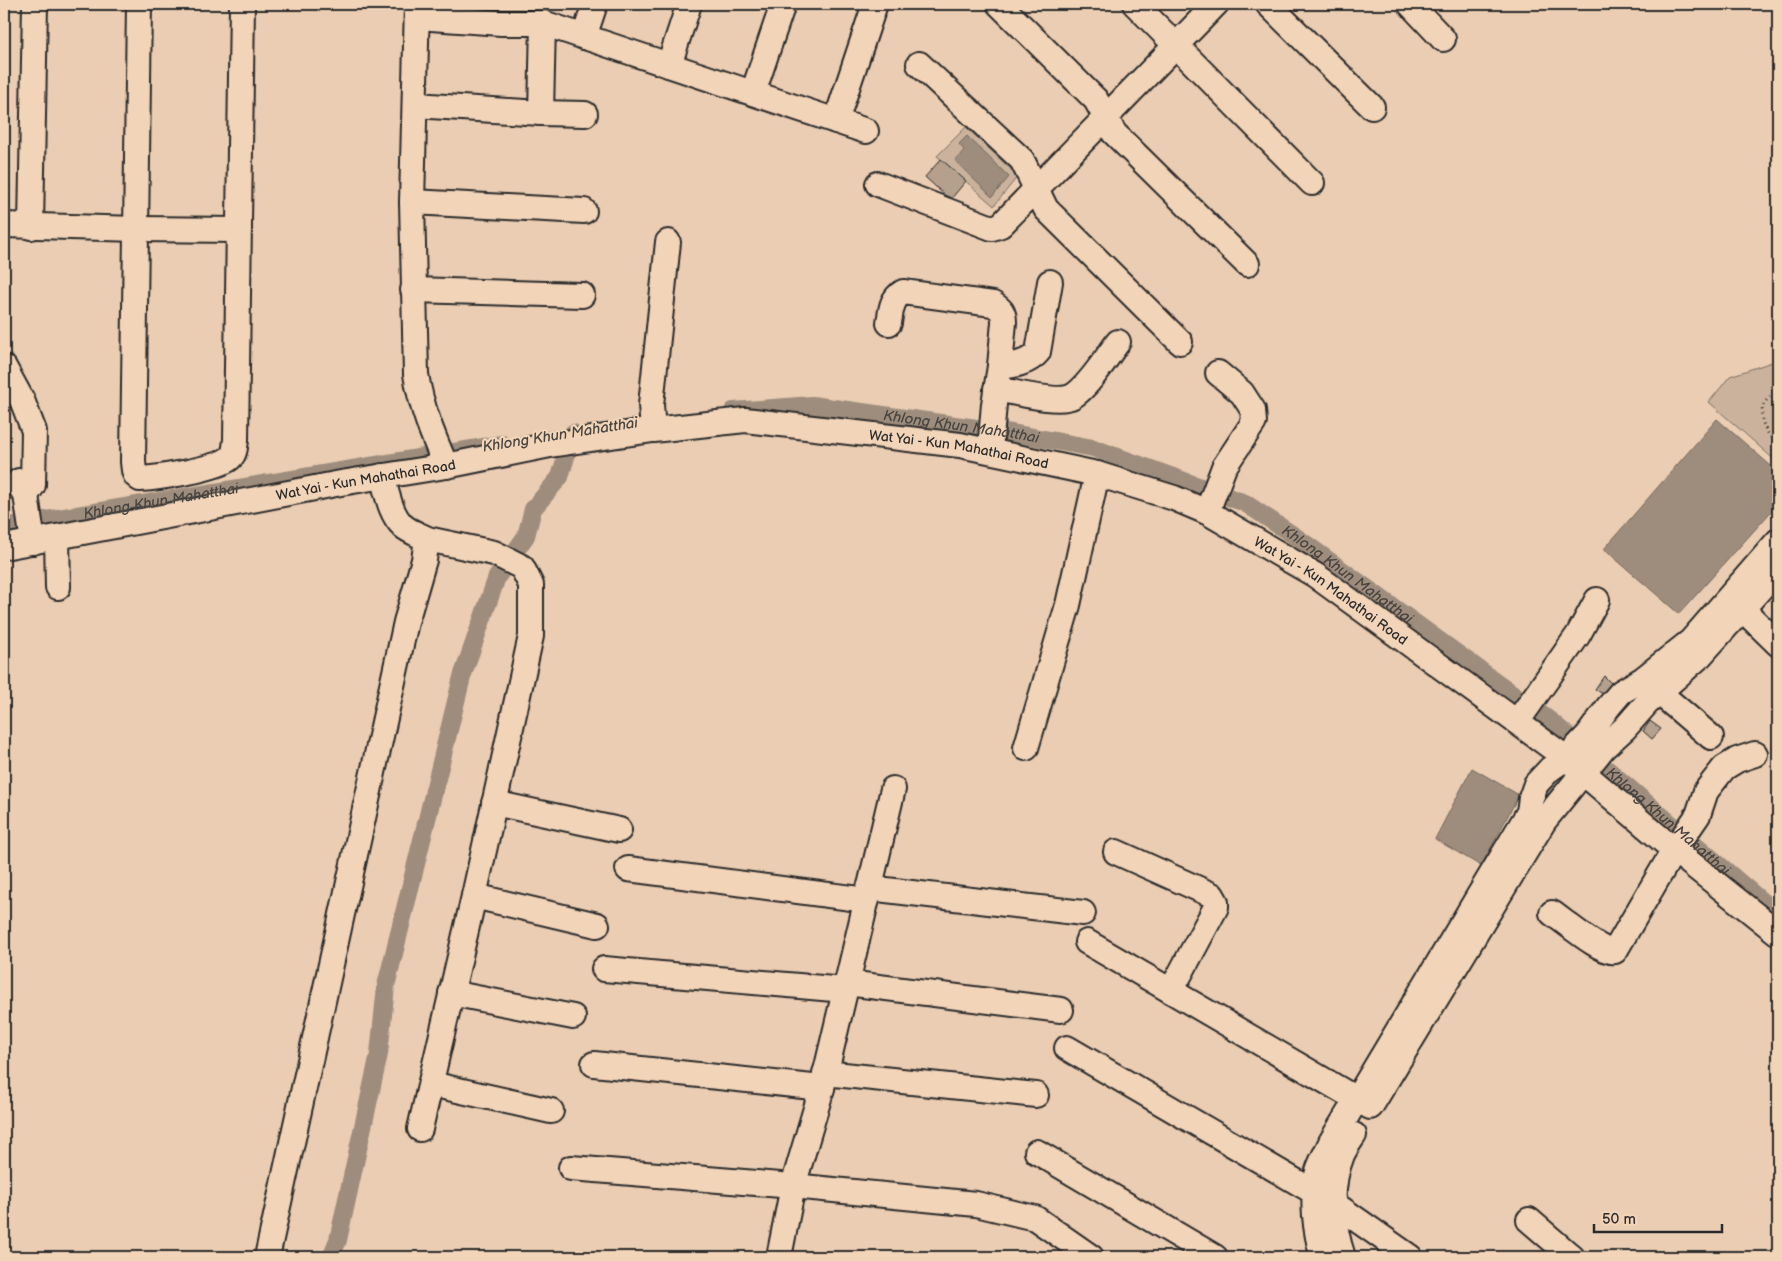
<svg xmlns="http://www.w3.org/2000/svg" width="1782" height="1261" font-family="'Balsamiq Sans',sans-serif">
  <rect width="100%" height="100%" fill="#eacdb2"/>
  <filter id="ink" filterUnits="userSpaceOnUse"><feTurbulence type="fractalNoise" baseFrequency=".02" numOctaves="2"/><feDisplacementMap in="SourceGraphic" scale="10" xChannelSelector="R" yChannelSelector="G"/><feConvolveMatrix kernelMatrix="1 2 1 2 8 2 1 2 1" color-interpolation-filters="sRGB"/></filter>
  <g filter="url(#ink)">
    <path fill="#cab29c" stroke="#7a6e64" d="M966 127 1018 176 994 206 937 156Z
      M1778 360V463L1709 402 1730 376Z"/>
    <path fill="#9e8d7d" stroke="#70665c" d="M967 136 1009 177 992 197 955 161 964 150 959 144Z
      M1717 419 1778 472V504L1679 614 1604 549Z
      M1472 768 1519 795 1481 866 1435 839Z"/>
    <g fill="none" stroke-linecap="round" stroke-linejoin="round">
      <g stroke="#9e8d7d" stroke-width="18">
        <path id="s1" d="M733 411 812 405 1012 433 1093 448 1245 503 1302 541 1552 722 1778 915"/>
        <path id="s2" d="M4 527 502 444"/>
        <path d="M331 1257 338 1240 379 1054 386 986 462 677 497 577 526 536 533 509 560 477 573 433"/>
      </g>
    </g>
    <path fill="#b4a08d" stroke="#2b2b2b" d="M941 159 966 181 950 200 925 177Z
      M1604 676 1613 685 1606 696 1595 689Z
      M1626 696 1635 702 1627 715 1618 708Z
      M1650 721 1661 729 1652 739 1643 731Z
      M1550 783 1558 790 1551 801 1541 795Z"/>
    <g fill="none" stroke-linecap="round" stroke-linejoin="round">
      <defs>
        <g id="minor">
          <path d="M139 4 133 462C134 469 133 475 140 479 158 478 217 469 230 458 235 454 235 447 236 440L242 4"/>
          <path d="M417 4 412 202 416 374C421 407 433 436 446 466"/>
          <path d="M999 4 1096 100 1114 133 1247 264"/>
          <path d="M1135 4 1312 183"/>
          <path d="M1268 4 1372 107"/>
          <path d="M1410 4 1443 39"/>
          <path d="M417 17 501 23H543L866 131"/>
          <path d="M584 37 595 4"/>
          <path d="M919 64 1022 160 1046 209 1180 342"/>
          <path d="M669 65 689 4"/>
          <path d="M753 93 783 4"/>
          <path d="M415 105 541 113 585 114"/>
          <path d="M541 113 543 23"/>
          <path d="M836 121 875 4"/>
          <path d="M878 184 992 228 1001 225 1216 4"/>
          <path d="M412 202 584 211"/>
          <path d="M4 225 137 229 239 230"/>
          <path d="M31 227 35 4"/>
          <path d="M413 290 582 295"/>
          <path d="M889 323C891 311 891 299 903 292L993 304C1001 309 1004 312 1004 322L1000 366 994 404 990 450"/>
          <path d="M1000 366C1012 367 1030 362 1038 352L1050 282"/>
          <path d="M4 367 22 400 34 431 33 485 26 495"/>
          <path d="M996 389C1013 392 1059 404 1073 396 1088 387 1107 357 1118 342"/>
          <path d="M653 430 651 405 668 242"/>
          <path d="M19 481V485L26 495 33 542"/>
          <path d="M1207 512 1224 467 1254 422 1253 410 1242 393 1218 373"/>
          <path d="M57 537 58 587"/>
          <path id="s3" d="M4 547 341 483 446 466 550 445 653 430 745 420 960 445 1097 474 1174 498 1207 512 1315 575 1566 758 1674 850 1778 933"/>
          <path d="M1731 598 1778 644"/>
          <path d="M1648 683 1711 737"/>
          <path d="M1517 722 1578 635 1597 600"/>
          <path d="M1026 748 1068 605 1097 474"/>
          <path d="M494 803 619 830"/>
          <path d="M1116 852 1212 895 1216 902V907L1171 991"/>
          <path d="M628 869 867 900"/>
          <path d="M869 888 1083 913"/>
          <path d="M474 896 597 925"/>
          <path d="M1552 913C1564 921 1604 955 1615 951L1674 850 1698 815 1706 791 1724 768 1737 760 1755 754"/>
          <path d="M1087 942 1370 1107"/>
          <path d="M604 969 845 990"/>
          <path d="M847 983 1061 1010"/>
          <path d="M451 993 573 1017"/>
          <path d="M1067 1048 1333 1203 1410 1257"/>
          <path d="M594 1064 822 1088"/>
          <path d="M825 1073 1036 1095"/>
          <path d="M431 1084 551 1111"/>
          <path d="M1371 1106 1544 821 1604 747 1625 728 1647 703 1700 656 1778 569"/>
          <path d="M420 1129 474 896 531 636V585L522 567 494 553 427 539"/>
          <path d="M1037 1152 1215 1257"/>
          <path d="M571 1168 793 1186 976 1204 1035 1218 1091 1257"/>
          <path d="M1529 1220 1572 1257"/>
          <path d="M267 1257 406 622 424 560 427 539C420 535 410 532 403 526 390 514 387 492 382 476"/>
          <path d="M779 1257 793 1186 822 1088 893 789"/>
          <path d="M1323 1257C1315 1231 1311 1198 1318 1171 1321 1161 1327 1152 1331 1142L1529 812 1531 798 1536 784 1550 769 1566 758 1588 735 1609 706 1621 692 1643 679 1691 641 1778 541"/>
          <path d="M1343 1257C1332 1225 1329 1187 1342 1155 1345 1148 1350 1141 1354 1135"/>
        </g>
      </defs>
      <use href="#minor" stroke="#2b2b2b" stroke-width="28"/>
      <path stroke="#2b2b2b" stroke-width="3" stroke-dasharray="1 4" stroke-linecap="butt" d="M1778 390C1752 407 1761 427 1778 447"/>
      <use href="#minor" stroke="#f2d4b8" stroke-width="24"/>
    </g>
  </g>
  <g text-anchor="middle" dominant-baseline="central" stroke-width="4.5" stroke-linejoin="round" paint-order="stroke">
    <g font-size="14" fill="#2b2b2b" stroke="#f2d4b8">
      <text stroke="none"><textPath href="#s3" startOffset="968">Wat Yai - Kun Mahathai Road</textPath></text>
      <text stroke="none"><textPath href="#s3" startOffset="368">Wat Yai - Kun Mahathai Road</textPath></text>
      <text stroke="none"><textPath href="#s3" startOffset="1372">Wat Yai - Kun Mahathai Road</textPath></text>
    </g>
    <g font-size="15" font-style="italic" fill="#484440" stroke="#f2d4b8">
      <text stroke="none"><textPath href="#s1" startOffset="230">Khlong Khun Mahatthai</textPath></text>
      <text transform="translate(560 435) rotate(-9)">Khlong Khun Mahatthai</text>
      <text stroke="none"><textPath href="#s2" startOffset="159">Khlong Khun Mahatthai</textPath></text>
      <text stroke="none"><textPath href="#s1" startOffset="650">Khlong Khun Mahatthai</textPath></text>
      <text stroke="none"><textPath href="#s1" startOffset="1055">Khlong Khun Mahatthai</textPath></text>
    </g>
  </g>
  <rect width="1782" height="1261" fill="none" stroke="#f2d4b8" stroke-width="20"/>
  <rect x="10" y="10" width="1762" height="1241" fill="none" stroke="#2b2b2b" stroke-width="2" filter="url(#ink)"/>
  <path d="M1594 1224v8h128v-8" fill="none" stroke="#2b2b2b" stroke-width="2.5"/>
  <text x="1602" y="1224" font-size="15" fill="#2b2b2b" stroke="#f2d4b8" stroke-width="4" paint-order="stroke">50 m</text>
</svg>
